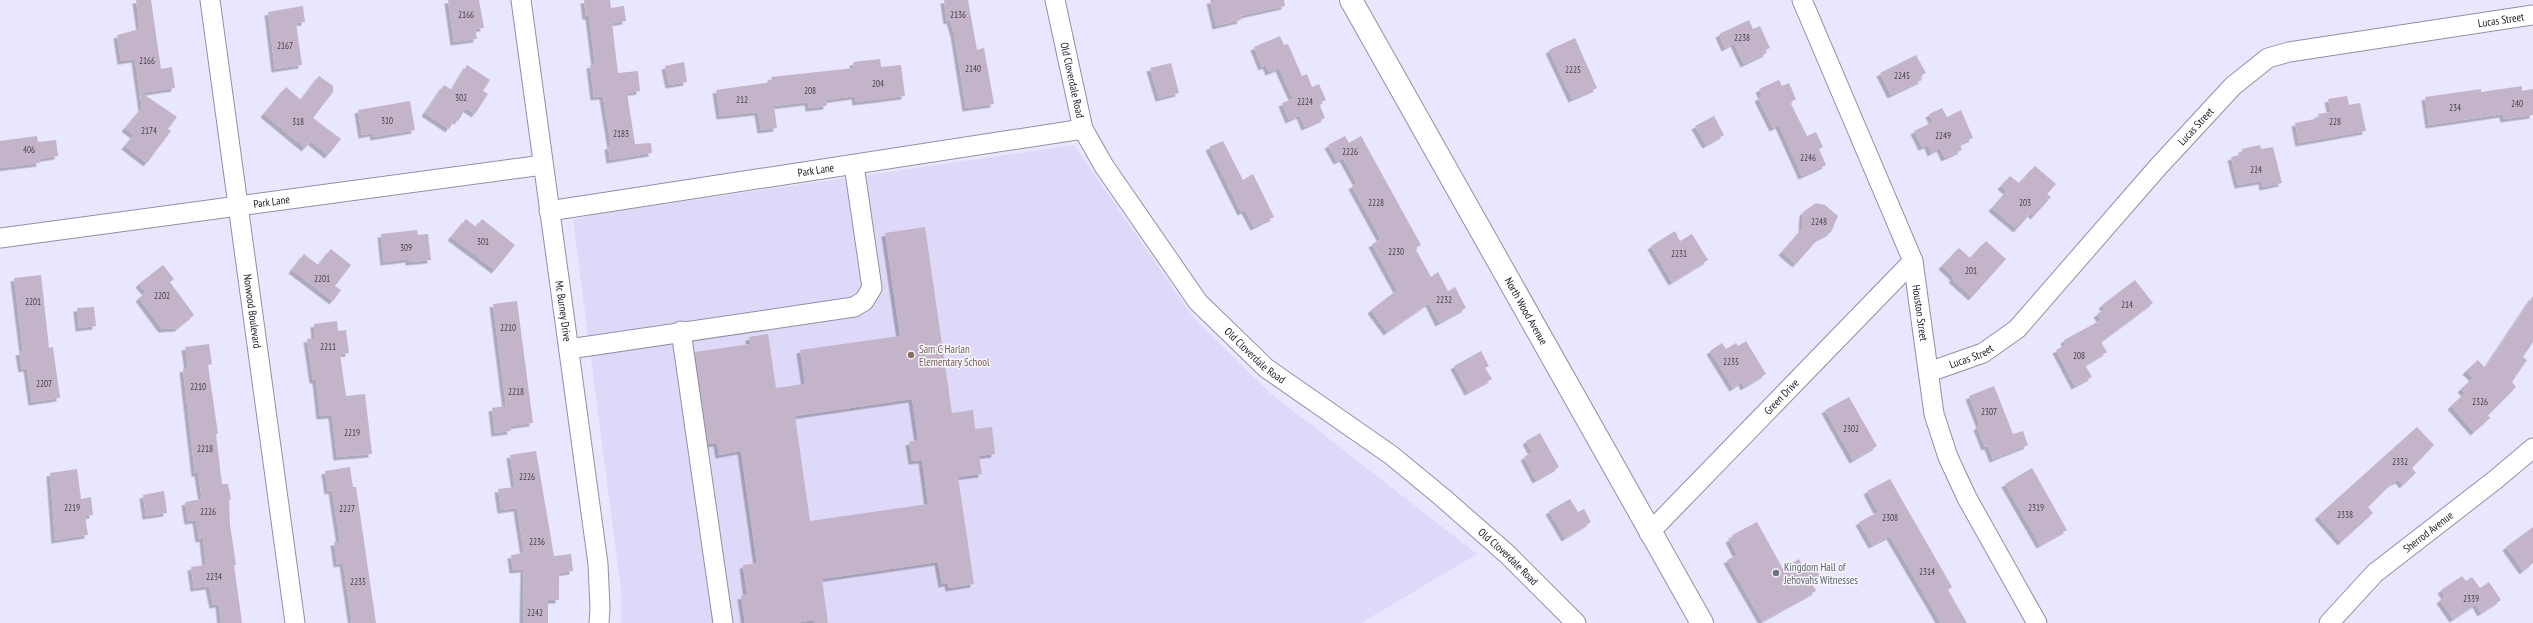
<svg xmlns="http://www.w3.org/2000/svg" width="2533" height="623" font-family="'PT Sans Narrow',sans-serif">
  <defs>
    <filter id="shadow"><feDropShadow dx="-3.5" dy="3.5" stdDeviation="0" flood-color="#0004"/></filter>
  </defs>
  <rect width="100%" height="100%" fill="#e9e6ff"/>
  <path fill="#ded9f9" d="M1074 145 1194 318 1269 392 1477 554 1361 623H621V590L573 220 597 214Z"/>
  <path fill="#c4b4c9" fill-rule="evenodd" filter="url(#shadow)" d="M136 0H151L161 69 172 67 175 88 142 93 177 117 168 129 171 131 147 163 125 146 134 135 125 128 142 108 135 59 121 61 117 35 140 29Z
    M448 0H479L484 28 475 29 477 39 454 42Z
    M584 0H610L611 8 624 6 626 21 612 23 618 73 638 71 640 91 627 93 635 144 651 143 652 153 610 160 608 146H611L603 96 594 97 590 65 595 64 589 16H586Z
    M944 0H968L977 50 984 48 994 104 966 108 954 33 950 20 947 21Z
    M1210 0H1284L1285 6 1240 16 1241 20 1216 26Z
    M303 6 305 22 296 23 302 65 275 69 268 12Z
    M1749 20 1753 29 1760 26 1770 48 1765 50 1767 53 1744 64 1734 43 1725 48 1719 34Z
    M1280 36 1284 45 1288 44 1302 76 1307 74 1312 87 1319 84 1326 100 1319 103 1325 118 1305 127 1300 115 1289 120 1282 103 1293 99 1279 68 1269 72 1266 65 1262 67 1254 47Z
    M1575 38 1597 88 1572 99 1549 50Z
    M1916 55 1926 73 1920 76 1922 80 1891 95 1880 73Z
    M880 59 881 67 901 65 905 96 856 102 855 96 826 100 827 106 809 108 808 102 774 106 777 128 761 130 758 112 720 116 716 90 772 82 771 77 854 68 853 62Z
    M684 62 687 82 669 85 665 66Z
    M1171 63 1179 93 1159 98 1150 68Z
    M467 65 490 80 483 91 488 94 475 114 466 108 458 121 455 119 449 129 425 113 444 85 452 90Z
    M319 76 333 86V92L313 118 341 139 328 155 311 141 305 148 264 114 286 87 301 100Z
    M1779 80 1782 86 1789 83 1796 99 1790 102 1807 136 1816 132 1823 147 1819 149 1826 165 1802 176 1779 125 1773 128 1758 98 1762 96 1759 89Z
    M2522 86V91L2533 89V115L2504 119 2503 114 2429 125 2425 97 2481 89V92Z
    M2347 96 2349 105 2360 103 2366 131 2299 143 2295 123 2319 118 2318 114 2331 112 2328 99Z
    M410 101 415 130 374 137 373 133 362 135 358 110Z
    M1942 108 1947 117 1961 110 1973 138 1960 144 1962 150 1945 158 1940 148 1931 153 1928 145 1922 147 1914 131 1933 122 1929 114Z
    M1714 116 1724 135 1706 145 1695 126Z
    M37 136 38 142 56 140 58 156 39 159 40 163 0 168V141Z
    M1345 136 1349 143 1361 136 1421 245 1415 248 1431 277 1438 272 1448 291 1455 287 1466 308 1439 323 1429 303 1387 332 1371 310 1397 290 1372 244 1381 239 1352 186 1357 183 1343 158 1337 161 1328 145Z
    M1223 141 1243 180 1253 174 1274 217 1254 227 1245 210 1241 212 1209 147Z
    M2260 145 2261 149 2273 147 2282 183 2263 187 2262 181 2238 185 2231 157 2243 154 2242 149Z
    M2035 166 2056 184 2047 194 2051 197 2034 216 2031 213 2017 229 1992 208 2007 191 2001 186 2010 176 2019 183Z
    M1816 203 1825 205 1838 216 1831 232 1818 239 1796 264 1782 252 1802 229 1803 212Z
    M466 219 476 227 482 219 515 245 495 270 451 237Z
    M925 227 952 413 973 410 975 429 992 427 995 454 979 456 982 474 958 477 974 584 949 588 948 583 942 584 938 562 822 579 828 623H813V620L795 623H745L741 596 747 595 743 565 757 563 741 451 719 455 717 443 708 444 695 352 750 344 749 337 768 334 776 388 805 384 800 350 900 336 885 233ZM912 399 918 440 909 442 912 461 922 460 928 504 810 521 795 416Z
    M417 230 418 235 428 234 431 260 409 262V259L384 262 381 234Z
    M1675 231 1680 241 1692 234 1708 260 1672 282 1651 246Z
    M1986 241 2006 259 1972 297 1952 279 1954 277 1942 266 1959 248 1970 258Z
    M331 249 351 265 335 286 341 290 333 301 292 270 304 254 318 265Z
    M163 265 174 279 170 282 194 315 178 328 162 329 139 298 146 292 139 284Z
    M41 275 49 348 53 347 60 398 32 402 27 368 22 369 19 352 23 351 14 278Z
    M2135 280 2153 303 2101 342 2107 352 2085 365 2092 377 2075 386 2056 350 2066 345 2064 340 2101 320 2097 314 2105 309 2102 305Z
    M2533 296V342L2523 357 2527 360 2512 382 2516 387 2488 415 2490 418 2474 432 2451 406 2465 393 2461 389 2473 378 2466 371 2478 360 2485 368Z
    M517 301 533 423 510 426 511 431 495 433 492 408 506 406 493 304Z
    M94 307 96 326 79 328 77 308Z
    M337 321 338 331 346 330 349 353 340 354 346 396 365 394 372 454 337 457 332 415 320 416 316 380H313L307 339 315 338 314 324Z
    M1746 341 1766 374 1744 387 1742 382 1733 388 1710 351 1722 343 1726 349 1736 343 1738 346Z
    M209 344 212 364 208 365 218 434H216L222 484H228L231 499 229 500 230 525 236 565H234L242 623H221L219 604 213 605 209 586 194 588 191 567 206 565 203 538 199 539 196 520 188 521 185 502 202 499 198 473H195L183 369 188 368 185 347Z
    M1481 351 1489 366 1485 368 1492 379 1468 392 1454 366Z
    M1994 386 2013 434 2023 431 2028 445 1993 459 1988 446 1985 447 1977 427 1980 425 1969 396Z
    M1849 397 1877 446 1853 460 1825 410Z
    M2417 427 2434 445 2412 468 2416 473 2403 485 2399 480 2392 483 2368 507 2373 513 2341 542 2318 516Z
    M1540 433 1559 467 1536 480 1524 457 1532 452 1526 441Z
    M536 451 554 556 571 554 573 571 559 573V600H548V623H523L524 569 513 570 511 555 524 553 517 508 501 510 498 489 515 487 510 455Z
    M350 467 353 487H356L376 623H352L343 563 337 564 334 542H340L332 490 328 491 325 471Z
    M2032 468 2067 530 2040 545 2005 484Z
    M77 469 81 499 91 497 93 515 85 516 88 535 55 540 50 473Z
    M1890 479 1952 587 1948 590 1967 623H1941L1890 536 1872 545 1859 522 1878 512 1867 491Z
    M164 491 167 513 146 516 143 495Z
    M1570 499 1578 512 1584 509 1591 522 1565 538 1549 511Z
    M1757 522 1783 569 1799 559 1804 569 1813 564 1820 576 1811 582 1816 591 1762 621 1727 560 1737 555 1729 539 1733 537 1732 535Z
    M2533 527V563L2523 571 2506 547Z
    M2462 576 2466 581 2472 577 2480 588 2489 582 2501 600 2481 613 2476 604 2453 619 2440 600 2445 596 2441 590Z"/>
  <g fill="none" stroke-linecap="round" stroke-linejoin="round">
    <defs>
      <g id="minor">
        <path id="s1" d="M210 0 295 623"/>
        <path id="s2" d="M521 0 598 564 600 608 599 623"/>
        <path id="s3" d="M1055 0 1083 129 1104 166 1198 302 1266 368 1391 455 1442 497 1507 554 1576 623"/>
        <path id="s4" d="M1802 0 1913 261 1934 414 1948 457 1967 498 2037 623"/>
        <path id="s5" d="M549 211 1083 129"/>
        <path id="s6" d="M0 238 543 165"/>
        <path d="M681 331 723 623"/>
        <path d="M569 349 854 307 864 301 872 288 854 165"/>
        <path id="s7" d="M1929 372 1983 353 2017 329 2158 167 2233 86 2268 58 2289 52 2533 15"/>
        <path id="s8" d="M1649 533 1913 261"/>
        <path id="s9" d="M2329 623 2375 573 2495 480 2533 448"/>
      </g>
      <g id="major">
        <path id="s10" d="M1351 0 1702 623"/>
      </g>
    </defs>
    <use href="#minor" stroke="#928fa5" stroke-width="21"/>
    <use href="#major" stroke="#928fa5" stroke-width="24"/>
    <use href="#minor" stroke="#fff" stroke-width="19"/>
    <use href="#major" stroke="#fff" stroke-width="22"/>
  </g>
  <circle fill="#8d6e63" stroke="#f6f6fb" stroke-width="1.5" cx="911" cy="355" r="4"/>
  <circle fill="#6b7280" stroke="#f6f6fb" stroke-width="1.5" cx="1776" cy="573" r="4"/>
  <g text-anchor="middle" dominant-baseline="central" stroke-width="3" stroke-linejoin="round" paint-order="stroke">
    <g font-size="9" fill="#443f4a">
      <text x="466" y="14">2166</text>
      <text x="958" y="14">2136</text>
      <text x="1742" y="37">2238</text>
      <text x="285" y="45">2167</text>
      <text x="147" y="60">2166</text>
      <text x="973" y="68">2140</text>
      <text x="1573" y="69">2225</text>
      <text x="1902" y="75">2245</text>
      <text x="878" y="83">204</text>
      <text x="810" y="90">208</text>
      <text x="461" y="97">302</text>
      <text x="742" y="99">212</text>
      <text x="1305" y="101">2224</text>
      <text x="2517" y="103">240</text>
      <text x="2455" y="107">234</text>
      <text x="387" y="120">310</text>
      <text x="298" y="121">318</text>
      <text x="2335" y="121">228</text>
      <text x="149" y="130">2174</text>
      <text x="621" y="133">2183</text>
      <text x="1943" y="135">2249</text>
      <text x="29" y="149">406</text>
      <text x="1350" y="151">2226</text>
      <text x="1808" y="157">2246</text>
      <text x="2256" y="169">224</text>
      <text x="1376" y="202">2228</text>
      <text x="2025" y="202">203</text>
      <text x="1819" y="221">2248</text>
      <text x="483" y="241">301</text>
      <text x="406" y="247">309</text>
      <text x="1396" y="251">2230</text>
      <text x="1679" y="253">2231</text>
      <text x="1971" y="270">201</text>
      <text x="322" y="278">2201</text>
      <text x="162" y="295">2202</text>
      <text x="1444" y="299">2232</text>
      <text x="33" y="301">2201</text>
      <text x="2127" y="304">214</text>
      <text x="508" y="327">2210</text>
      <text x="328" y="346">2211</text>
      <text x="2079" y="355">208</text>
      <text x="1731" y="361">2235</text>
      <text x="44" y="383">2207</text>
      <text x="198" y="386">2210</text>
      <text x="516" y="391">2218</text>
      <text x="2480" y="401">2326</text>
      <text x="1989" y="411">2307</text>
      <text x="1851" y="428">2302</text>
      <text x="352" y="432">2219</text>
      <text x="205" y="448">2218</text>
      <text x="2400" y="461">2332</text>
      <text x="527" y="476">2226</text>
      <text x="72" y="507">2219</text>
      <text x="2036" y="507">2319</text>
      <text x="347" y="508">2227</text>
      <text x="208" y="511">2226</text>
      <text x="2345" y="514">2338</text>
      <text x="1890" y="517">2308</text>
      <text x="537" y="541">2236</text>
      <text x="1927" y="571">2314</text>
      <text x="214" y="576">2234</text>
      <text x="358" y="581">2235</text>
      <text x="2471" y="598">2339</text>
      <text x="535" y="612">2242</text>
    </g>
    <g font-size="11" fill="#191820" stroke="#f6f6fb">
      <text stroke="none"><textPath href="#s7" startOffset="705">Lucas Street</textPath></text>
      <text stroke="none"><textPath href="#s3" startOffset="82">Old Cloverdale Road</textPath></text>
      <text stroke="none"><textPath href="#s7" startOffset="369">Lucas Street</textPath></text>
      <text stroke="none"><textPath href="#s5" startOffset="270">Park Lane</textPath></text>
      <text stroke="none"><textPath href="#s6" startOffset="274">Park Lane</textPath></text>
      <text stroke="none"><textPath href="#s2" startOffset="314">Mc Burney Drive</textPath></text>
      <text stroke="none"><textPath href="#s1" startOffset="314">Norwood Boulevard</textPath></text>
      <text stroke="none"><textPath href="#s10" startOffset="357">North Wood Avenue</textPath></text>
      <text stroke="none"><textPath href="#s4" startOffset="336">Houston Street</textPath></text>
      <text stroke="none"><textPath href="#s3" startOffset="418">Old Cloverdale Road</textPath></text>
      <text stroke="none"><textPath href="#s7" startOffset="45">Lucas Street</textPath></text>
      <text stroke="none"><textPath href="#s8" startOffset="190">Green Drive</textPath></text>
      <text stroke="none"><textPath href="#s9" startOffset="135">Sherrod Avenue</textPath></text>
      <text stroke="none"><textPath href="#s3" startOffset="742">Old Cloverdale Road</textPath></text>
    </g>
    <g font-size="11" fill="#785e54" stroke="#f6f6fb" text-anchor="start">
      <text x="919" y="349">Sam C Harlan<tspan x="919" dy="13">Elementary School</tspan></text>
    </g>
    <g font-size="11" fill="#5b616d" stroke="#f6f6fb" text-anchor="start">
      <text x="1784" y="567">Kingdom Hall of<tspan x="1784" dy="13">Jehovahs Witnesses</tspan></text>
    </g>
  </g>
</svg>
